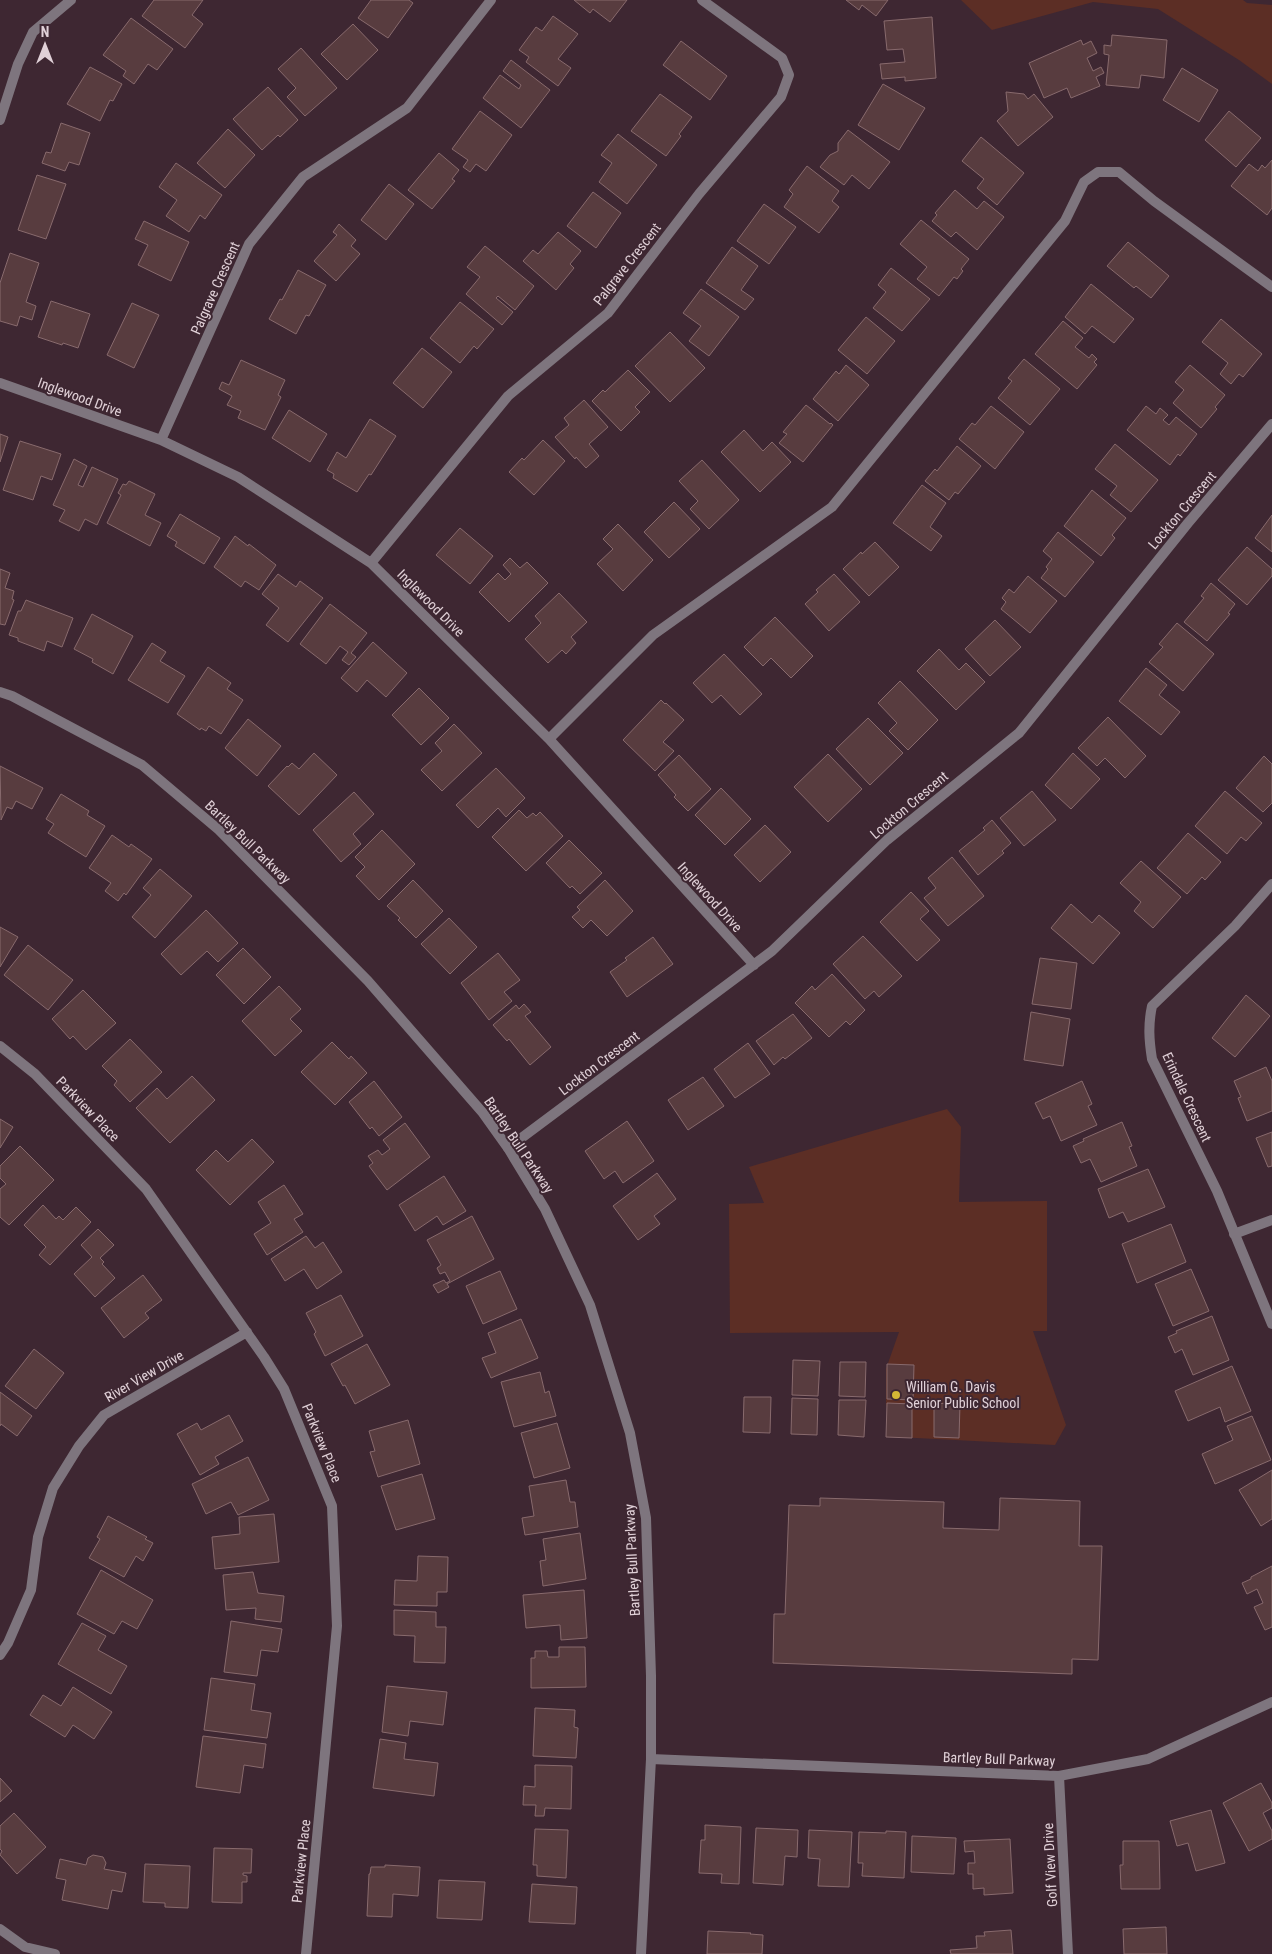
<svg xmlns="http://www.w3.org/2000/svg" width="1272" height="1954" font-family="'Roboto Condensed',sans-serif">
  <rect width="100%" height="100%" fill="#3e2732"/>
  <path fill="#5c2e25" d="M961 0H1243L1247 3 1272 5V84L1239 60 1158 9 1093 2 992 30Z
    M947 1109 961 1127 959 1202 1047 1201V1331H1033L1066 1425 1055 1445 897 1437 886 1404V1369L899 1332 730 1333 729 1204 764 1203 749 1167Z"/>
  <path fill="#583c3f" stroke="#886a6d" d="M154 0H203L192 15 203 24 185 48 142 16Z
    M371 0H409L413 3 388 38 358 18Z
    M574 0H627L610 22 593 9 590 13Z
    M846 0H888L876 16 862 5 859 10Z
    M553 16 578 34 558 59 571 68 558 86 526 62 529 57 519 50 536 27 542 31Z
    M932 17 936 78 905 81V77L882 79 880 64 905 62 903 49 887 50 884 21Z
    M131 18 173 49 157 70 148 64 134 84 123 76 126 71 103 55Z
    M353 24 378 50 347 80 321 54Z
    M1112 35 1167 40 1164 78 1141 75 1139 88 1106 85 1109 55 1104 54V45L1111 46Z
    M1081 40 1083 45 1091 41 1097 53 1087 58 1093 71 1101 67 1104 73 1096 77 1100 86 1071 98 1067 88 1044 98 1029 63Z
    M681 41 727 76 710 100 663 65Z
    M301 48 337 88 305 116 287 97 296 88 278 69Z
    M511 60 550 90 521 128 483 98 500 75 519 89 521 85 503 71Z
    M90 67 122 84 113 101 110 100 100 121 67 104Z
    M1182 68 1218 90 1199 122 1163 100Z
    M883 84 925 108 899 150 858 125Z
    M268 87 298 120 280 137 278 135 262 150 233 119Z
    M1006 92 1024 94 1028 99 1034 94 1053 117 1018 146 997 121 1008 111Z
    M660 94 692 117 679 134 681 136 666 156 631 131Z
    M480 111 512 135 486 171 476 164 470 172 463 167 468 160 452 149Z
    M1229 111 1261 138 1236 167 1205 140Z
    M61 123 90 133 79 165 69 162 65 171 42 163 46 152 51 153Z
    M228 129 255 155 225 188 197 163Z
    M848 130 890 162 869 189 852 175 844 185 820 167 830 155 838 151V143Z
    M618 134 657 165 627 204 599 182 612 163 601 155Z
    M981 137 1024 173 997 205 977 188 984 179 962 161Z
    M439 153 459 170 452 179 455 181 432 209 408 190Z
    M1272 160V208L1267 215 1231 186 1249 164 1258 171 1262 165 1265 168Z
    M176 163 222 195 205 219 200 215 189 232 166 216 177 200 159 187Z
    M807 166 839 191 832 201 839 207 819 233 784 207 793 194 789 190Z
    M37 175 66 184 46 239 18 230Z
    M389 184 414 204 386 240 361 220Z
    M955 190 977 209 984 201 1004 217 977 250 956 232 951 237 932 221 937 215 935 213Z
    M593 192 621 213 596 248 567 226Z
    M764 204 796 227 769 264 737 241Z
    M921 220 969 259 961 269 963 271 957 279 954 277 939 296 917 279 927 267 900 244Z
    M144 221 189 242 171 281 138 265 148 245 135 239Z
    M339 224 356 240 351 246 360 254 336 281 314 261 337 235 333 232Z
    M558 232 581 251 570 264 574 268 556 290 523 261 533 250 538 254Z
    M1128 242 1169 276 1151 298 1136 286 1134 288 1107 266Z
    M485 246 534 286 515 310 498 296 496 298 513 312 502 325 466 294 480 277 467 267Z
    M732 247 758 266 741 290 754 299 745 310 706 283Z
    M10 253 39 263 26 302 36 306 32 320 20 316 17 326 0 321V283Z
    M891 268 930 299 902 331 873 308 886 292 878 285Z
    M298 270 326 285 309 316 306 315 296 334 269 319 280 299 282 300Z
    M1091 284 1134 319 1114 343 1092 326 1085 334 1065 317Z
    M701 289 739 317 709 356 689 341 701 326 683 313Z
    M51 301 90 314 78 348 63 343 62 345 38 337Z
    M460 302 494 329 477 349 474 346 460 363 430 338Z
    M132 303 159 315 134 368 107 355Z
    M866 317 895 341 867 374 838 350Z
    M1221 319 1262 354 1243 377 1239 374 1231 384 1220 374 1228 363 1202 342Z
    M1063 321 1083 338 1075 347 1089 358 1092 354 1097 359 1094 362 1097 365 1077 389 1035 354Z
    M670 332 705 368 670 402 635 366Z
    M422 348 452 372 423 408 393 383Z
    M1024 359 1060 389 1030 425 998 398 1012 381 1008 378Z
    M241 360 285 380 278 395 281 397 265 430 238 418 241 411 227 405 232 396 219 389 222 382 229 385Z
    M846 365 869 385 838 421 813 399 836 371 839 374Z
    M1190 365 1225 395 1215 407 1217 409 1201 428 1173 403 1184 390 1175 382Z
    M628 370 650 392 635 407 640 412 621 431 592 401 603 390 605 392Z
    M584 400 608 427 589 444 599 456 586 468 576 457 575 459 555 437 569 425 564 418Z
    M806 405 830 424 831 423 833 425 803 462 779 443 787 434 783 432Z
    M991 406 1024 432 995 469 959 439 972 423 975 425Z
    M1146 406 1156 414 1160 408 1168 415 1163 420 1169 425 1176 417 1197 434 1180 456 1178 454 1170 465 1127 430Z
    M289 410 327 434 310 462 272 438Z
    M370 419 396 436 371 475 369 474 357 492 333 478 334 474 327 470 337 452 346 458Z
    M744 430 763 451 772 442 791 462 760 492 721 452Z
    M0 434 8 437 0 462Z
    M543 440 565 461 534 495 509 472 522 458 524 460Z
    M20 441 61 454 52 480 41 476 33 500 3 490Z
    M1115 444 1158 480 1131 512 1110 495 1117 486 1095 469Z
    M957 446 981 466 958 494 955 492 949 500 925 481 935 469 937 471Z
    M74 459 87 466 78 485 83 487 92 467 118 479 97 525 85 519 79 531 59 521 65 510 53 505Z
    M702 460 739 500 709 529 690 509 698 501 679 481Z
    M129 481 155 494 145 515 161 523 150 546 107 523 121 495 118 493 123 484 126 485Z
    M922 485 946 503 930 527 942 536 931 551 893 523Z
    M1092 490 1126 518 1112 535 1115 538 1101 556 1064 526Z
    M674 502 700 529 669 558 644 532Z
    M180 514 220 538 204 564 175 546 177 542 167 536Z
    M1272 515V552L1255 538Z
    M618 524 653 560 623 591 597 564 613 549 603 539Z
    M460 528 493 556 470 584 436 555Z
    M1058 532 1094 562 1065 597 1041 578 1048 569 1046 567 1052 559 1043 551Z
    M235 536 248 546 249 544 276 565 259 590 245 581 241 587 214 567Z
    M875 542 899 567 869 596 843 569 861 552 862 554Z
    M1247 547 1272 569V576L1247 605 1218 580Z
    M510 558 520 568 527 562 548 583 509 622 479 592 498 573 505 580 511 574 503 565Z
    M0 569 10 573 5 588 14 591 12 599 14 600 5 625 0 624Z
    M278 574 296 587 300 581 323 598 288 642 266 625 279 608 262 594Z
    M834 574 860 602 829 631 805 604 818 592 816 590Z
    M1028 576 1057 601 1030 633 1001 609 1006 602 1002 598 1009 589 1014 593Z
    M1211 583 1235 604 1228 613 1230 614 1207 641 1184 622 1204 598 1201 596Z
    M559 593 587 622 571 637 576 643 566 654 562 650 548 663 525 639 541 623 535 616Z
    M26 600 73 618 62 647 47 641 44 651 18 641V638L9 635 18 611H21Z
    M330 604 367 633 351 653 356 657 349 665 342 660 348 652 340 646 326 664 300 644Z
    M92 614 133 636 113 674 92 662 93 659 74 649Z
    M775 617 813 656 791 678 771 658 763 666 744 647Z
    M995 620 1021 647 990 676 965 649Z
    M1177 623 1214 654 1183 691 1149 662 1163 647 1159 644Z
    M373 642 407 673 386 697 367 680 357 692 341 678Z
    M152 643 166 652 160 661 185 676 168 703 128 680Z
    M939 649 959 670 966 663 985 682 956 710 917 671Z
    M724 654 762 694 740 715 721 695 712 703 693 683Z
    M208 667 231 683 227 689 243 700 221 734 209 726 206 731 201 728 200 730 177 714Z
    M1146 668 1167 685 1159 695 1180 712 1161 735 1119 701Z
    M900 681 938 720 908 750 889 731 897 723 878 703Z
    M419 688 449 718 421 745 392 715Z
    M661 700 665 704 666 703 684 720 663 742 674 751 655 771 623 740Z
    M1108 717 1146 756 1125 778 1105 758 1097 766 1078 748Z
    M868 718 903 753 870 785 836 749Z
    M248 719 281 746 257 776 225 748Z
    M454 724 482 753 442 791 421 770 442 751 435 743Z
    M314 753 337 775 299 815 268 786 287 766 288 767 292 763 299 769Z
    M1073 753 1100 779 1071 809 1045 785Z
    M828 754 862 789 828 822 794 787Z
    M679 755 711 789 688 811 674 797 676 795 658 775Z
    M1264 756 1272 764V803L1263 812 1236 788Z
    M0 766 43 788 32 809 16 801 12 809 7 807 1 820Z
    M496 768 525 798 506 817 498 808 478 828 456 805Z
    M721 788 751 819 725 845 695 815Z
    M1032 791 1056 820 1024 846 1000 818Z
    M1225 791 1262 823 1246 841 1241 837 1227 854 1195 826Z
    M354 792 374 814 353 834 361 844 341 862 313 830Z
    M61 794 89 811 87 815 105 826 86 857 48 833 54 824 46 819Z
    M519 810 527 818 533 813 536 816 540 812 563 836 526 871 492 837Z
    M992 820 1011 843 1002 851 1004 853 978 875 959 851 985 830 983 828Z
    M765 825 791 852 760 882 734 855Z
    M382 830 415 864 379 900 356 876 365 867 355 857Z
    M1188 833 1221 862 1205 880 1202 877 1187 894 1157 868Z
    M112 835 129 847 131 844 152 859 126 895 124 893 118 901 105 891 111 883 89 868Z
    M569 840 602 873 580 894 572 886 570 888 546 863Z
    M952 857 984 896 948 926 924 898 936 888 928 878Z
    M1141 861 1181 897 1153 928 1134 911 1141 902 1120 883Z
    M160 869 192 896 155 938 132 917 151 895 143 888Z
    M413 880 443 911 416 938 398 920 400 918 387 906Z
    M605 880 633 911 607 936 591 920 583 928 572 917 580 910 577 907Z
    M911 892 929 911 920 919 940 940 917 961 880 922Z
    M1071 904 1092 923 1099 915 1120 933 1093 964 1051 928Z
    M206 910 238 943 218 962 207 951 181 975 161 954Z
    M449 918 477 947 450 974 421 944Z
    M0 927 18 937 0 967Z
    M863 936 902 976 879 997 874 991 865 999 833 964Z
    M653 937 673 964 627 997 610 972 627 960 625 958Z
    M28 945 73 980 48 1010 4 975Z
    M243 948 271 977 244 1004 216 975Z
    M498 953 520 980 504 992 512 1001 489 1020 461 983Z
    M1040 958 1077 963 1071 1009 1032 1004Z
    M832 974 865 1010 850 1025 846 1021 829 1037 795 1003 812 986 815 990Z
    M279 986 301 1009 290 1019 302 1031 275 1056 242 1021Z
    M83 990 116 1023 86 1050 73 1036 70 1039 52 1019Z
    M1246 995 1270 1016 1235 1057 1212 1038Z
    M524 1004 531 1012 525 1016 551 1047 530 1065 509 1039 507 1041 493 1025 516 1005 519 1009Z
    M1031 1012 1070 1019 1063 1066 1024 1060Z
    M793 1014 812 1038 785 1059 783 1057 774 1065 756 1041Z
    M130 1039 162 1072 130 1102 114 1085 117 1081 102 1066Z
    M332 1042 349 1059 351 1056 367 1073 335 1105 301 1072Z
    M748 1043 770 1074 735 1098 714 1069Z
    M1266 1067 1272 1081V1111L1247 1121 1238 1098 1241 1097 1234 1081Z
    M192 1076 215 1100 170 1143 136 1108 157 1088 167 1099Z
    M703 1077 724 1106 688 1130 668 1100Z
    M374 1081 402 1117 379 1136 372 1127 370 1129 349 1102Z
    M1082 1081 1092 1104 1088 1106 1097 1125 1061 1141 1050 1116 1043 1119 1035 1103Z
    M0 1119 13 1127 0 1148Z
    M627 1121 654 1161 623 1183 615 1171 604 1179 585 1151Z
    M1122 1122 1132 1146 1129 1147 1137 1166 1101 1182 1090 1159 1081 1163 1073 1146 1084 1141 1083 1139Z
    M405 1123 430 1157 387 1190 369 1166 373 1163 368 1156 378 1150 382 1155 390 1149 383 1140Z
    M1272 1132V1166L1268 1167 1256 1138Z
    M252 1139 274 1162 230 1205 196 1170 216 1150 228 1162Z
    M20 1146 54 1180 9 1225 0 1217V1189L6 1184 0 1178V1166Z
    M1148 1169 1165 1207 1128 1222 1123 1212 1109 1218 1098 1189Z
    M657 1173 676 1199 654 1216 660 1224 638 1240 613 1206Z
    M444 1176 466 1211 443 1225 437 1216 415 1231 399 1205Z
    M284 1185 303 1214 294 1219 303 1232 267 1255 254 1234 271 1223 258 1202Z
    M43 1205 56 1219 59 1216 63 1220 76 1207 91 1222 50 1265 39 1255 46 1247 24 1225Z
    M472 1216 494 1259 447 1284 449 1287 438 1293 433 1285 444 1280 446 1283 450 1281 445 1272 440 1274 437 1268 441 1265 427 1240Z
    M1171 1224 1186 1262 1137 1283 1122 1244Z
    M98 1229 114 1245 100 1258 104 1262 102 1264 115 1278 95 1297 74 1274 92 1257 81 1245Z
    M306 1236 315 1248 323 1242 342 1272 317 1289 304 1269 285 1281 271 1259Z
    M1191 1269 1209 1311 1173 1326 1155 1284Z
    M500 1271 517 1309 483 1324 466 1286Z
    M143 1275 162 1300 145 1313 149 1318 124 1338 101 1308Z
    M341 1295 363 1336 325 1356 314 1334 316 1332 306 1313Z
    M1212 1316 1229 1360 1193 1375 1182 1349 1175 1353 1168 1337 1177 1333 1176 1331Z
    M521 1319 538 1358 491 1378 482 1358 496 1353 488 1333Z
    M367 1344 390 1385 355 1404 345 1385 343 1386 331 1364Z
    M34 1349 64 1373 36 1409 5 1386Z
    M793 1360 820 1361 818 1396 792 1395Z
    M840 1362H866L865 1397 839 1396Z
    M887 1364 914 1365 913 1400 887 1399Z
    M1232 1366 1251 1411 1225 1422 1220 1407 1188 1421 1175 1391Z
    M540 1372 545 1393 549 1391 556 1416 514 1427 501 1382Z
    M0 1392 32 1416 17 1436 1 1424 0 1426Z
    M744 1397H771L770 1433 743 1432Z
    M792 1398 818 1399 817 1435 791 1434Z
    M839 1400H866L864 1437 838 1435Z
    M887 1403 912 1404V1438L886 1437Z
    M934 1403 960 1404 959 1438 934 1437Z
    M229 1415 243 1441 215 1457 219 1464 200 1475 177 1434 197 1423 201 1430Z
    M1252 1416 1271 1460 1215 1484 1202 1454 1233 1440 1227 1426Z
    M408 1420 420 1464 378 1477 370 1452 375 1451 369 1431Z
    M557 1423 570 1468 534 1478 521 1433Z
    M248 1457 269 1500 238 1515 231 1502 206 1514 192 1484Z
    M1272 1470V1519L1261 1526 1239 1490Z
    M422 1474 435 1519 396 1530 381 1486Z
    M566 1480 570 1502H575L578 1527 525 1535 522 1518 534 1516 529 1486Z
    M820 1498 944 1502 943 1528 999 1530 1000 1498 1080 1501 1079 1546H1102L1098 1660 1072 1659V1674L773 1663 774 1614H785L789 1505 820 1506Z
    M274 1514 279 1562 215 1569 212 1537 240 1534 239 1517Z
    M108 1516 147 1537 145 1539 153 1543 143 1561 136 1556 124 1577 89 1558 100 1539 97 1537Z
    M580 1533 586 1579 543 1586 540 1561 546 1560 543 1539Z
    M418 1556 448 1557 447 1592H437V1606L394 1605 395 1580 417 1581Z
    M1272 1566V1627L1265 1630 1254 1607 1263 1603 1257 1589 1247 1594 1242 1583 1251 1579V1577Z
    M101 1570 153 1600 137 1629 122 1621 114 1634 77 1614Z
    M253 1572 258 1593 284 1596 281 1622 255 1619 256 1608 226 1610 223 1575Z
    M584 1590 587 1638 561 1640 560 1625 526 1628 523 1595Z
    M394 1610 436 1612V1627H446L445 1663 414 1662 415 1636 394 1635Z
    M231 1621 282 1629 278 1652 261 1650 257 1676 224 1672Z
    M82 1623 106 1636 98 1650 127 1666 111 1694 58 1664Z
    M559 1647H585L586 1687 531 1688V1658H535V1651H547L548 1657H559Z
    M211 1678 255 1684 251 1710 271 1713 267 1738 204 1730Z
    M387 1686 447 1692 443 1725 410 1721 408 1736 382 1732Z
    M73 1687 112 1712 94 1739 73 1725 65 1737 30 1715 43 1695 61 1706Z
    M535 1708 575 1710 574 1727 578 1728 576 1758 533 1756Z
    M203 1736 266 1744 263 1768 244 1765 240 1793 196 1787Z
    M380 1739 406 1743 404 1759 438 1763 434 1796 373 1788Z
    M535 1765 572 1766 571 1809 545 1808 544 1816H535L536 1805H523L524 1786 535 1787Z
    M0 1778 12 1791 0 1802Z
    M1261 1783 1272 1803V1808L1263 1813 1272 1831V1839L1249 1851 1223 1803Z
    M1211 1810 1225 1863 1196 1871 1188 1843 1177 1846 1170 1821Z
    M14 1813 46 1847 17 1874 0 1855 2 1851 0 1849V1826Z
    M705 1825 741 1827 739 1884 721 1883 722 1874 699 1873 701 1840H705Z
    M756 1828 798 1830 797 1857 785 1856 783 1885 753 1883Z
    M535 1829 568 1830 566 1878 537 1876V1865H533Z
    M809 1830 852 1832 849 1887 818 1886 820 1859 808 1858Z
    M886 1831 906 1832 904 1878 862 1876 863 1863H858L859 1832 886 1833Z
    M912 1836 956 1838 954 1874 911 1872Z
    M1010 1839 1013 1893 984 1895V1888L973 1889V1874H968V1863H975L974 1851 965 1852 964 1841Z
    M1123 1841H1159L1160 1889H1121L1120 1865H1123Z
    M214 1848 252 1849 251 1873H243V1875L247 1876V1882H242V1903L212 1902Z
    M93 1855 103 1857 106 1863 104 1869 126 1873 122 1892 112 1890 108 1909 62 1900 66 1880 56 1878 60 1859 86 1865 88 1858Z
    M145 1864 190 1866 188 1908 165 1907V1903L143 1902Z
    M385 1865 420 1867 418 1896 393 1894 392 1917 367 1916 369 1874H370L371 1867H385Z
    M439 1880 485 1882 482 1920 437 1918Z
    M532 1884 577 1887 575 1924 529 1922Z
    M1166 1927 1167 1954H1124L1123 1929Z
    M1011 1930 1013 1954H951L950 1950 977 1948 976 1936H985L984 1932Z
    M708 1931 751 1933 750 1934 763 1935 762 1954H707Z"/>
  <g fill="none" stroke-linecap="round" stroke-linejoin="round">
    <path stroke="#7e757e" stroke-width="10" d="M0 120 18 64 33 32 71 0
      M0 383 161 440 238 477 371 563 549 739 754 965
      M161 440 249 244 303 177 407 108 491 0
      M371 563 508 396 608 313 699 194 781 97 789 75 782 58 702 0
      M549 739 653 635 832 507 1065 221 1084 182 1098 172H1119L1154 201 1272 287
      M1272 884 1235 926 1152 1006C1148 1025 1149 1040 1152 1059L1217 1191 1272 1324
      M0 1046 35 1074 146 1189 264 1357 284 1389 332 1506 337 1626 306 1954
      M508 1148 772 951 887 840 1019 733 1188 523 1272 424
      M1234 1234 1272 1220
      M0 1655 8 1643 31 1590 38 1537 53 1488 79 1446 104 1415 247 1332
      M1059 1776 1068 1954
      M0 1929 25 1947 55 1954"/>
    <path stroke="#7e757e" stroke-width="10" d="M0 692 12 696 142 765 219 830 368 981 483 1113 508 1148 545 1209 590 1305 630 1433 646 1518 651 1676V1759L641 1954
      M651 1759 1059 1776 1148 1759 1272 1702"/>
  </g>
  <circle fill="#d3b635" stroke="#3e2732" stroke-width="2" cx="896" cy="1395" r="5"/>
  <g text-anchor="middle" dominant-baseline="central" stroke-width="4" stroke-linejoin="round" paint-order="stroke">
    <g font-size="14" fill="#e0d0d7" stroke="#3e2732">
      <text transform="translate(627 264) rotate(-52)">Palgrave Crescent</text>
      <text transform="translate(215 288) rotate(-66)">Palgrave Crescent</text>
      <text transform="translate(80 397) rotate(20)">Inglewood Drive</text>
      <text transform="translate(1182 510) rotate(-50)">Lockton Crescent</text>
      <text transform="translate(431 603) rotate(45)">Inglewood Drive</text>
      <text transform="translate(909 805) rotate(-40)">Lockton Crescent</text>
      <text transform="translate(248 842) rotate(44)">Bartley Bull Parkway</text>
      <text transform="translate(710 897) rotate(48)">Inglewood Drive</text>
      <text transform="translate(599 1063) rotate(-37)">Lockton Crescent</text>
      <text transform="translate(1187 1097) rotate(65)">Erindale Crescent</text>
      <text transform="translate(88 1109) rotate(46)">Parkview Place</text>
      <text transform="translate(519 1145) rotate(56)">Bartley Bull Parkway</text>
      <text transform="translate(144 1376) rotate(-30)">River View Drive</text>
      <text transform="translate(322 1443) rotate(68)">Parkview Place</text>
      <text transform="translate(632 1560) rotate(-93)">Bartley Bull Parkway</text>
      <text transform="translate(999 1759) rotate(2)">Bartley Bull Parkway</text>
      <text transform="translate(301 1861) rotate(-84)">Parkview Place</text>
      <text transform="translate(1050 1865) rotate(-93)">Golf View Drive</text>
    </g>
    <g font-size="14" fill="#e0d0d7" stroke="#3e2732" text-anchor="start">
      <text x="906" y="1387">William G. Davis<tspan x="906" dy="16">Senior Public School</tspan></text>
    </g>
  </g>
  <g transform="translate(45 45)" stroke="#3e2732" stroke-width="4" paint-order="stroke">
  <path d="M0-4L9 19L0 12L-9 19Z" fill="#e0d0d7"/>
  <text y="-8" font-size="14" font-weight="bold" text-anchor="middle" fill="#e0d0d7">N</text>
  </g>
</svg>
